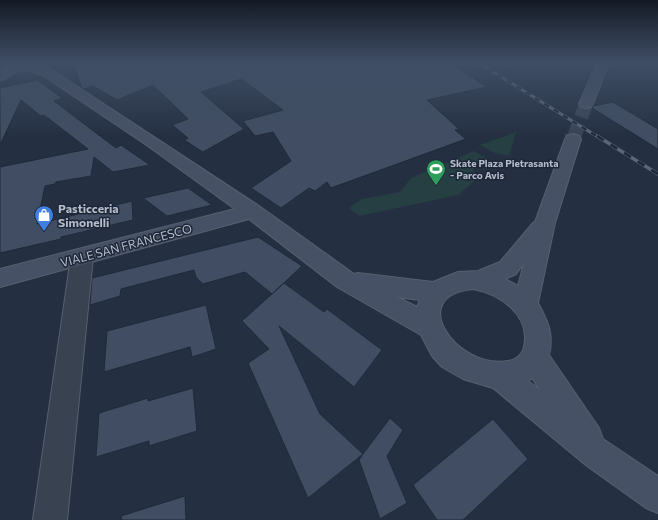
<svg xmlns="http://www.w3.org/2000/svg" width="658" height="520" font-family="Commissioner,sans-serif">
  <rect width="100%" height="100%" fill="#243042"/>
  <path fill="#263f43" d="M516 132 509 156 495 153 480 145Z
    M474 151 486 158 473 165 474 181 458 195 359 216 349 208 362 199 400 192 411 178Z"/>
  <path fill="#404d62" stroke="#1f2939" d="M73 63H450L487 87 427 100 459 129 455 130 466 139 331 188 327 182 315 191 309 188 281 208 251 188 291 161 273 132 255 136 243 121 283 110 241 79 201 92 244 129 203 152 184 140 188 138 172 125 188 119 153 85 117 100 93 86 84 89 82 88Z
    M37 80 62 98 54 101 116 148 121 145 150 165 113 172 94 157 91 176 56 182 55 184 45 186 37 224 132 201 133 220 61 237V239L0 253V167L88 149 44 115 41 116 21 100 0 145V88Z
    M613 102 658 129V149L592 108 593 106Z
    M188 188 212 205 167 216 143 198Z
    M258 237 302 266 272 294 245 272 203 284 196 277 194 270 121 289 120 296 90 305 92 278Z
    M284 283 324 312 327 309 382 350 354 387 279 326 320 414 363 454 390 418 403 430 387 456 407 503 380 519 359 460 363 454 308 498 248 363 269 349 242 321Z
    M206 305 216 349 192 357 190 347 104 372 107 331Z
    M193 388 197 431 149 446V441L96 457 99 413 148 398V401Z
    M493 419 528 459 463 520H437L413 485Z
    M185 496 186 520H122L121 516Z"/>
  <g fill="none" stroke-linecap="round" stroke-linejoin="round">
    <path stroke="#3a4557" stroke-width="14" stroke-dasharray="14 7" stroke-linecap="butt" d="M574 137 586 104"/>
    <path stroke="#3a4557" stroke-width="18" stroke-dasharray="18 9" stroke-linecap="butt" d="M573 139 574 136"/>
    <defs>
      <path id="street" d="M82 249 90 251 93 257 67 520H33L71 257 74 251Z"/>
      <path id="secondary" d="M21 63 35 64 52 70 259 206 354 274 358 273 433 282 458 272 478 271 500 262 533 223 535 222 565 139 567 136 573 134 579 136 581 139 555 223 538 303C548 321 554 335 549 355L599 428 603 439 658 476V513L646 508 587 466 493 388 463 379 442 367 432 356 421 335 337 287 249 219 0 287V269L235 209 148 146 44 76C32 71 23 67 12 74 7 77 5 80 0 81V71L8 66ZM524 263 518 286 505 279 516 274ZM473 289C500 294 531 315 524 346 523 354 516 360 508 361 456 370 405 295 473 289ZM397 297 420 300 417 307ZM532 378 540 390 528 381Z
        M597 63H609L593 104 591 107 586 108 581 107 579 104Z"/>
    </defs>
    <use href="#street" stroke="#56606f" stroke-width="2"/>
    <use href="#secondary" stroke="#56606f" stroke-width="2"/>
    <use href="#street" fill="#384251" fill-rule="evenodd"/>
    <use href="#secondary" fill="#465165" fill-rule="evenodd"/>
    <defs>
      <path id="rail-far1" d="M479 63 598 137"/>
      <path id="rail" d="M597 136 658 174"/>
    </defs>
    <use href="#rail-far1" stroke="#5a6679" stroke-width="3"/>
    <use href="#rail" stroke="#5a6679" stroke-width="3.5"/>
    <use href="#rail-far1" stroke="#1d2737" stroke-width="2" stroke-dasharray="5.5" stroke-linecap="butt"/>
    <use href="#rail" stroke="#1d2737" stroke-width="2.5" stroke-dasharray="8" stroke-linecap="butt"/>
  </g>
  <linearGradient id="sky" x2="0" y2="1"><stop stop-color="#141a24"/><stop offset="0.46" stop-color="#3f4e65"/><stop offset="1" stop-color="#3f4e65" stop-opacity="0"/></linearGradient>
  <rect width="658" height="136" fill="url(#sky)"/>
  <defs>
    <symbol id="stadium-pin" viewBox="-11 -11 22 30"><path d="M0 17L-7.5 6A9.5 9.5 0 1 1 7.5 6Z" fill="#2e9e5b" stroke="#1d2737"/><path d="M0-5a6.5 5 0 1 0 0 10a6.5 5 0 1 0 0-10ZM-3.5-1.8h7v3.6h-7Z" fill="#fff"/></symbol>
    <symbol id="shop-pin" viewBox="-11 -11 22 30"><path d="M0 17L-7.5 6A9.5 9.5 0 1 1 7.5 6Z" fill="#3f7fe0" stroke="#1d2737"/><path d="M-5-2.5h2.3a2.7 3.5 0 0 1 5.4 0H5L5.5 6h-11ZM-1.5-2.5h3a1.5 2.3 0 0 0-3 0Z" fill="#fff"/></symbol>
  </defs>
  <g fill-rule="evenodd">
    <use href="#stadium-pin" x="425" y="158" width="22" height="30"/>
    <use href="#shop-pin" x="33" y="204" width="22" height="30"/>
  </g>
  <g text-anchor="middle" dominant-baseline="central" stroke-width="3" stroke-linejoin="round" paint-order="stroke">
    <g font-size="10" font-weight="bold" fill="#b5bdcc" stroke="#1d2737" text-anchor="start">
      <text x="450" y="163">Skate Plaza Pietrasanta<tspan x="450" dy="12">- Parco Avis</tspan></text>
    </g>
    <g font-size="12" font-weight="bold" fill="#b5bdcc" stroke="#1d2737" text-anchor="start">
      <text x="58" y="208">Pasticceria<tspan x="58" dy="14">Simonelli</tspan></text>
    </g>
    <g font-size="12" fill="#b5bdcc" stroke="#1d2737">
      <text transform="translate(126 245) rotate(-15)">VIALE SAN FRANCESCO</text>
    </g>
  </g>
</svg>
